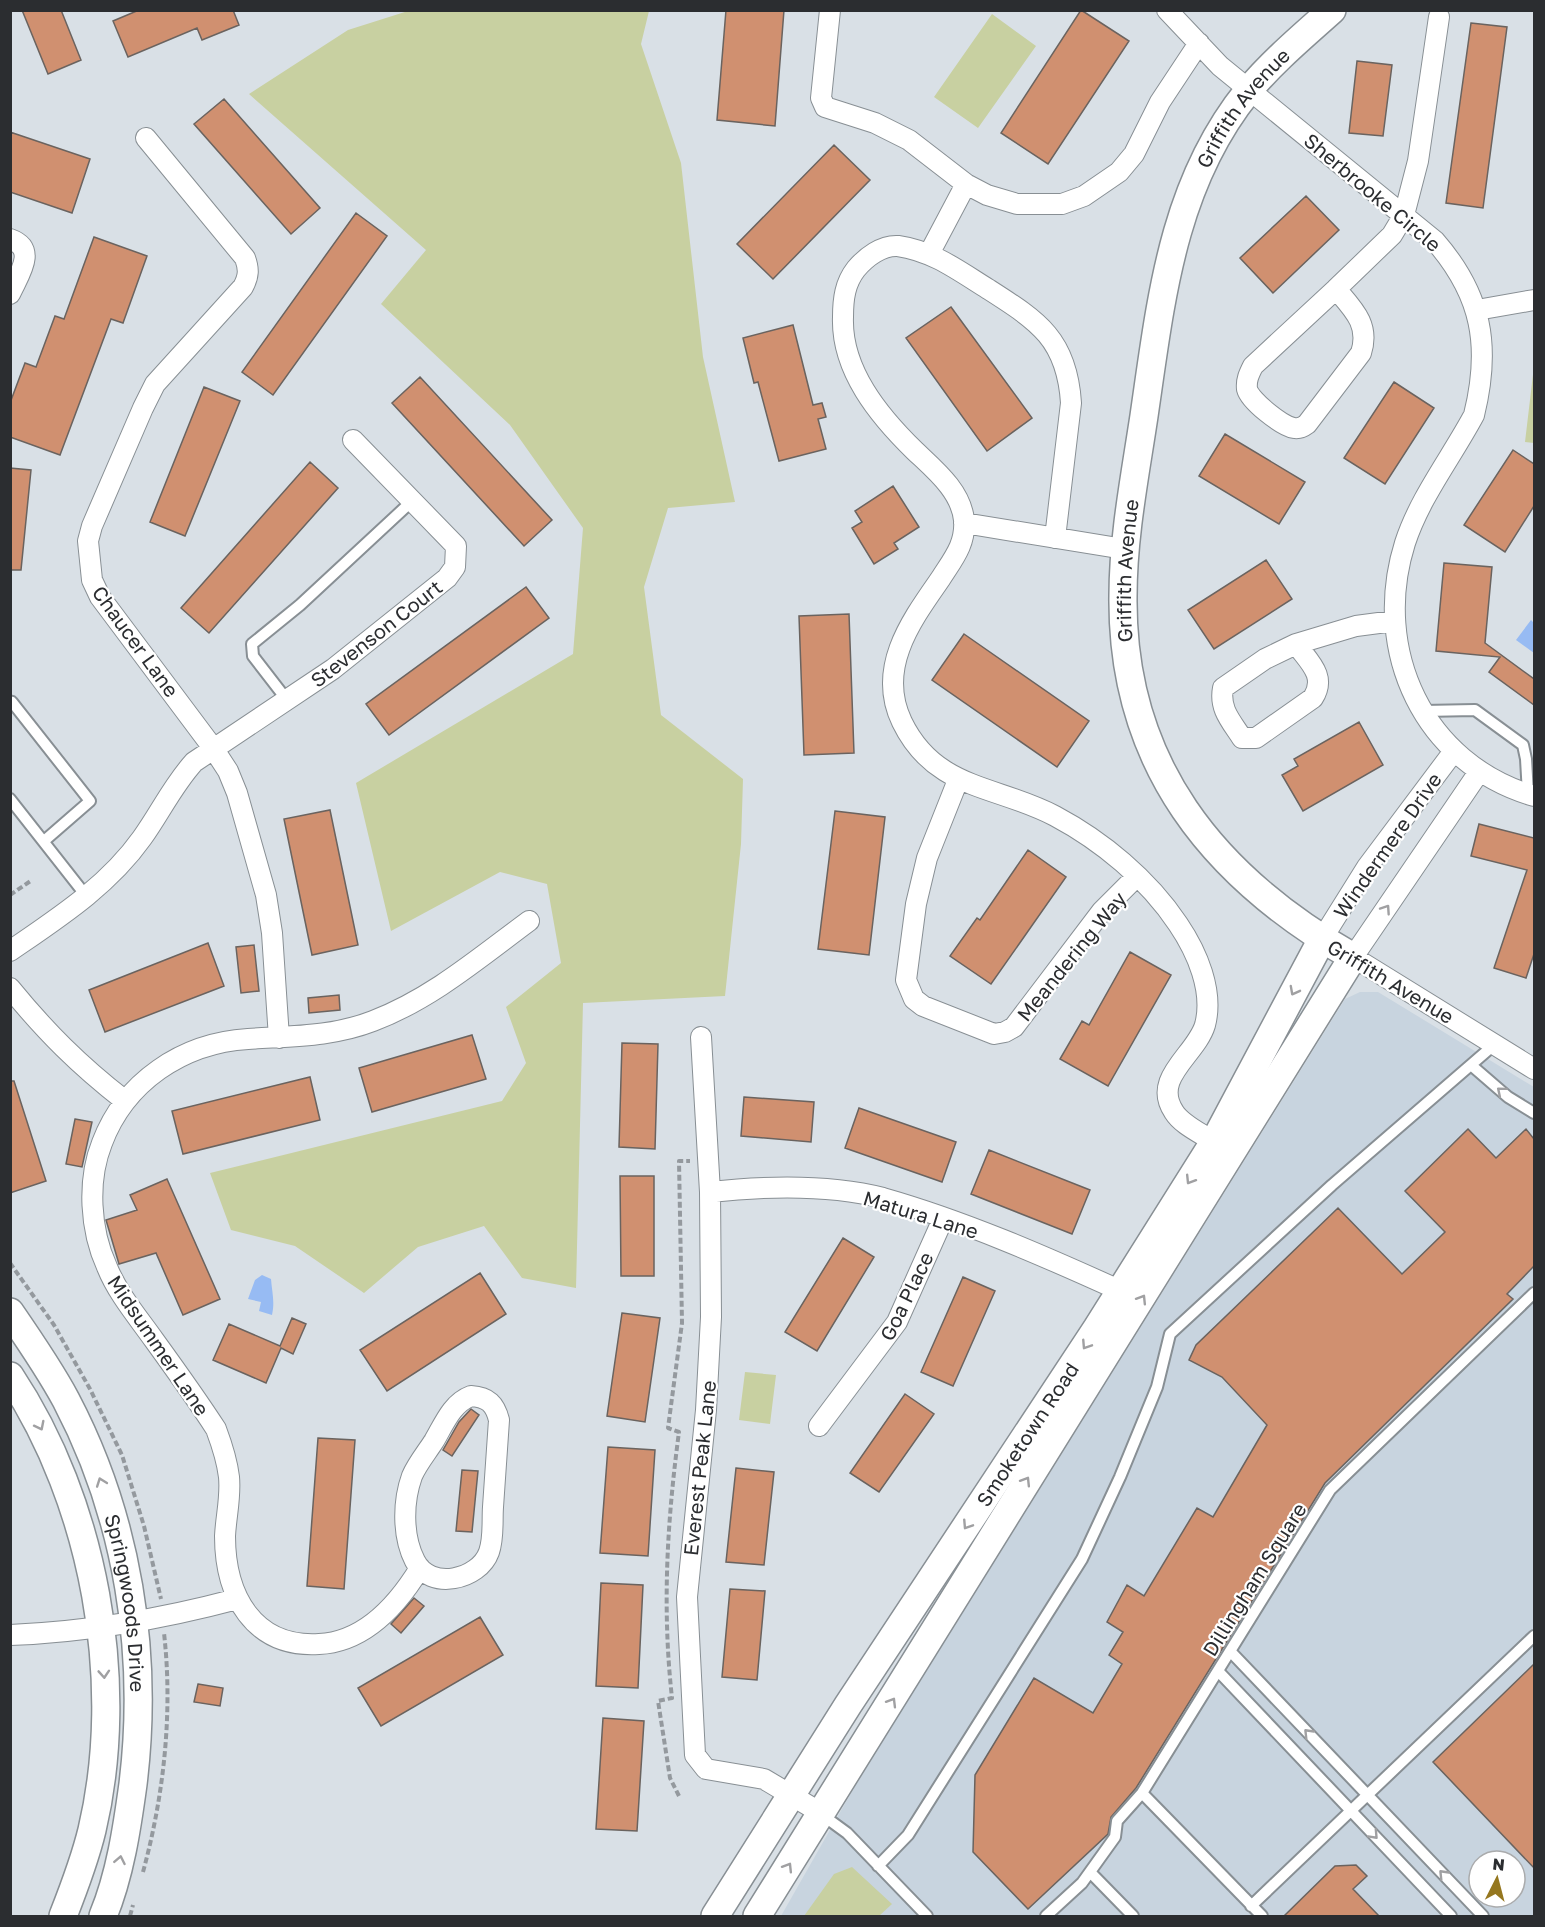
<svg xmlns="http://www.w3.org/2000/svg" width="1545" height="1927" font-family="'Golos Text',sans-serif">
  <rect width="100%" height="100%" fill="#d9e0e6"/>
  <path fill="#c8d4df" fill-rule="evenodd" d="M1360 992H1378L1534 1087V1916H781L855 1786 1345 999ZM1479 1861H1515V1897H1479Z"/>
  <path fill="#c8d0a1" d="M408 11H649L641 44 681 163 703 357 735 502 668 508 644 587 661 715 743 779 741 844 725 996 583 1003 576 1288 522 1278 484 1226 418 1247 364 1293 295 1246 231 1230 210 1173 502 1101 526 1063 506 1007 561 963 547 884 500 872 391 931 356 783 573 654 583 528 510 425 381 304 426 250 249 94 348 30Z
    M992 14 1036 46 978 128 934 97Z
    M1534 366V443L1525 442Z
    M745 1372 776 1375 770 1424 739 1420Z
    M852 1867 892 1904 879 1916H804L834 1874Z"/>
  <path fill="#97bbf3" d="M1531 620 1534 623V653L1516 640Z
    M262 1275 271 1279C272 1292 275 1302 272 1315L259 1311 261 1302 248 1299 255 1280Z"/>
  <path fill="#d09070" stroke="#6a635f" stroke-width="1.5" d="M22 10H61L81 60 48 74Z
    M139 10H233L239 25 202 40 197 28 128 57 113 21Z
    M726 10H784L775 126 717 120Z
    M1081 10 1129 41 1048 164 1001 133Z
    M1471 23 1507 27 1483 208 1446 203Z
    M1357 61 1392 65 1383 136 1349 133Z
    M224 99 320 208 291 234 194 124Z
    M10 132 90 159 72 213 10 192Z
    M834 145 870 180 773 279 737 244Z
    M1306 196 1339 230 1273 293 1240 258Z
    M356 213 387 236 273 395 242 372Z
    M94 237 147 256 123 323 111 319 60 455 10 437V403L25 363 36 367 55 316 64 319Z
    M951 307 1032 418 987 451 906 338Z
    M793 325 813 405 822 403 826 417 818 419 826 449 779 461 758 382 754 383 743 338Z
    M420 377 552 520 524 546 392 403Z
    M1394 382 1434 408 1385 484 1344 458Z
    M204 387 240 401 185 536 150 522Z
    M1225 434 1305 482 1279 524 1199 476Z
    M1513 450 1534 464V506L1505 552 1464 525Z
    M310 462 338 488 209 633 181 608Z
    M10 468 31 470 21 570H10Z
    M893 486 919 527 894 543 898 549 874 564 852 528 862 522 855 511Z
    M1266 560 1292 599 1214 649 1188 610Z
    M1444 563 1492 567 1485 643 1534 679V705L1489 672 1500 657 1436 651Z
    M526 587 549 618 389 735 366 704Z
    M849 614 854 753 804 755 799 616Z
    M964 634 1089 721 1057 767 932 680Z
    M1359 722 1383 765 1303 811 1282 775 1298 766 1294 759Z
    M330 810 358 945 312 955 284 819Z
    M835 811 885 817 869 955 818 949Z
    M1479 824 1534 838V954L1526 978 1494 968 1527 870 1471 856Z
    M1028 850 1066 877 991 984 950 956 977 918 980 920Z
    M208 943 224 986 105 1032 89 990Z
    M254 945 259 991 241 993 236 947Z
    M1130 952 1171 975 1108 1086 1060 1059 1082 1021 1089 1025Z
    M339 995 340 1010 309 1013 308 998Z
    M472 1035 486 1079 372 1112 359 1068Z
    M622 1043 658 1044 655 1149 619 1147Z
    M310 1077 320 1120 183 1154 172 1111Z
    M10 1081H14L46 1181 10 1193Z
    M744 1097 814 1102 811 1142 741 1136Z
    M859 1108 956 1142 942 1182 845 1148Z
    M75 1119 92 1122 82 1167 66 1164Z
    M1468 1129 1496 1158 1526 1129 1534 1139V1266L1507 1294 1513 1299 1325 1483 1136 1788 1111 1817 1108 1834 1028 1909 973 1852 975 1775 1034 1678 1093 1713 1122 1664 1109 1655 1123 1632 1107 1622 1127 1585 1144 1596 1197 1508 1213 1517 1267 1425 1222 1377 1189 1360 1196 1345 1338 1208 1402 1274 1445 1232 1405 1191Z
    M989 1150 1090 1190 1072 1234 971 1194Z
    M620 1176H654V1276H621Z
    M167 1179 220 1299 183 1315 156 1253 119 1264 106 1220 137 1210 130 1195Z
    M843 1238 874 1257 817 1351 785 1332Z
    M480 1273 506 1314 387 1391 360 1350Z
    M963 1277 995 1291 953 1386 921 1372Z
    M622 1313 660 1318 645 1422 607 1416Z
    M292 1318 306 1324 293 1354 281 1348 266 1383 213 1360 229 1324 280 1346Z
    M905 1394 934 1414 879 1492 850 1473Z
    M471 1409 479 1415 452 1456 443 1450 459 1422Z
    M318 1438 355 1440 344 1589 307 1586Z
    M608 1447 655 1450 648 1556 600 1553Z
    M736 1468 774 1472 764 1565 726 1562Z
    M462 1470 478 1471 472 1532 456 1531Z
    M601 1583 643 1585 638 1688 596 1686Z
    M730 1589 765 1591 757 1680 722 1677Z
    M414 1598 424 1606 401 1633 391 1624Z
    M480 1617 503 1655 381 1726 358 1688Z
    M1534 1664V1868L1433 1762Z
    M198 1684 223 1688 220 1706 194 1702Z
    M603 1718 644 1721 637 1831 596 1829Z
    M1356 1865 1367 1876 1353 1889 1380 1917H1283L1335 1866Z"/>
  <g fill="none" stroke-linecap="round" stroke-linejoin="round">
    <defs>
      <path id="lane" d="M287 700 253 656 252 644 300 605 411 502
        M10 703 12 702 90 801 44 841
        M1423 711 1475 710 1523 745 1526 759 1528 794
        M10 799 87 897
        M1471 1065 1508 1097 1534 1113
        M1230 1651 1483 1916
        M1218 1671 1451 1916
        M1142 1793 1262 1916
        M821 1814 847 1833 927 1916
        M878 1866 908 1835 1082 1559 1120 1477 1157 1387 1170 1334 1332 1185 1495 1044
        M1090 1872 1133 1916
        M1251 1906 1534 1636
        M1046 1916 1082 1883 1115 1837 1117 1821 1142 1793 1330 1490 1534 1293"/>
      <path id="street" d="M830 10 821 98 825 107 875 123 909 140 966 184 987 195 1017 204H1062L1084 196 1119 172 1134 154 1160 102 1199 43
        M1167 10 1220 66 1435 241C1482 295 1491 346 1474 415 1451 458 1420 497 1405 543 1371 651 1424 764 1534 796
        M146 138 245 258C249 269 249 276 243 287L155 384 143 408 92 526 88 541 92 580 100 597 213 748 228 771 237 793 266 895 272 933 279 1038
        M10 239C38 249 19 274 10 294
        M929 254 966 184
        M1336 289C1354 310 1370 325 1361 353L1307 424C1303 427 1299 429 1294 428 1282 426 1250 401 1247 389 1246 380 1249 374 1253 366Z
        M1336 289 1392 235 1404 215 1418 161 1439 17
        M1477 310 1534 300
        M964 523 1124 549
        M1055 538 1071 403C1067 339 1038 321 988 289 959 271 933 251 898 246 882 245 866 257 856 269 845 283 843 299 843 317 841 370 879 416 915 451 935 470 961 491 964 520 966 544 953 559 941 578 911 621 876 668 902 722 935 790 996 785 1055 816 1102 841 1148 879 1178 924 1197 952 1214 991 1205 1025 1196 1055 1151 1078 1174 1112 1182 1125 1201 1133 1214 1142
        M1296 644C1309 662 1327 676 1313 698L1256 738H1242C1231 721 1219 709 1223 688L1265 659Z
        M1296 644 1356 626 1394 621
        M1479 772 1353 957 1534 1069
        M958 780 927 858 916 904 906 980 914 999 923 1006 994 1034 1005 1032 1014 1027 1102 911 1137 876
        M1322 939 1367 867 1454 751
        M10 951C58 918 108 886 142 838 160 813 173 785 194 762L333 669 447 578 455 567 456 546 353 440
        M10 988C46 1032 79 1065 124 1100
        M701 1037 710 1192 711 1317 706 1410 687 1597 695 1755 706 1769 764 1779 821 1813
        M710 1192C766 1186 828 1184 883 1198 964 1221 1044 1256 1121 1291
        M471 1396C488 1397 495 1404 499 1420 497 1449 495 1478 493 1507 492 1521 494 1538 489 1552 479 1580 430 1591 415 1561 402 1536 403 1501 412 1476 417 1464 427 1452 434 1441 444 1424 452 1403 471 1396Z
        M819 1426 897 1322 943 1219
        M420 1568C398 1604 365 1642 319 1644 253 1648 225 1595 225 1536 226 1516 231 1497 229 1477 227 1460 222 1445 216 1429 196 1398 175 1369 154 1340 137 1316 118 1294 107 1267 90 1230 87 1181 102 1143 125 1082 182 1043 248 1039 291 1036 332 1037 373 1021 431 999 479 958 529 921
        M10 1635C88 1632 162 1619 237 1599"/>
      <g id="secondary">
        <path id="s1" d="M10 1312C30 1341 50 1370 66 1400 128 1518 149 1653 133 1784 127 1828 120 1875 103 1916"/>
        <path d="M10 1376C94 1502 127 1682 92 1830 85 1859 74 1888 63 1916"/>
        <path id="s2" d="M715 1916 848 1705 1097 1328 1214 1142 1322 939"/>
        <path id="s3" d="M757 1916 1353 957C1213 877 1121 764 1123 596 1123 536 1135 476 1144 416 1161 300 1172 185 1248 91 1273 61 1303 36 1332 10"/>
      </g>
    </defs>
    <use href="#lane" stroke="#888f94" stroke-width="14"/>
    <use href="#street" stroke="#888f94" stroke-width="22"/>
    <use href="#secondary" stroke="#888f94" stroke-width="30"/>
    <path stroke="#94999e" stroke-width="4" stroke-dasharray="6 3" stroke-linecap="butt" d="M10 895 32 880
      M10 1263 54 1325 90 1389 122 1455 144 1526 161 1599
      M679 1796 670 1778 658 1701 672 1698C662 1609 667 1521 679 1432L668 1428 682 1323 679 1161H690
      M143 1872C164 1795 173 1712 164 1633
      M130 1916 133 1905"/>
    <use href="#lane" stroke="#fff" stroke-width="10"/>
    <use href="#street" stroke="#fff" stroke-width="20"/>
    <use href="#secondary" stroke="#fff" stroke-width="27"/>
  </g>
  <defs><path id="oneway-chevron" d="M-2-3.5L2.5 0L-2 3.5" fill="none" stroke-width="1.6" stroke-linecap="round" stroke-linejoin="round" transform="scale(1.5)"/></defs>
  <g stroke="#a0a0a2">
    <use href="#oneway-chevron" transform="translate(1386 909) rotate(-56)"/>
    <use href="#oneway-chevron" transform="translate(1294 991) rotate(118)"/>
    <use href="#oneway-chevron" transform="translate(1501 1091) rotate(-140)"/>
    <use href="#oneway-chevron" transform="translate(1190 1180) rotate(122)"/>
    <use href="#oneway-chevron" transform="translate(1142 1299) rotate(-58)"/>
    <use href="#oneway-chevron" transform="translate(1086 1345) rotate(123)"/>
    <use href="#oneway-chevron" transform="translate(40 1426) rotate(63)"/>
    <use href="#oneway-chevron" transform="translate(1026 1481) rotate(-58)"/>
    <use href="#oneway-chevron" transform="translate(101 1482) rotate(-110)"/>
    <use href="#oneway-chevron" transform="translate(967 1525) rotate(123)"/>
    <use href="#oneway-chevron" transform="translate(104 1674) rotate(86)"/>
    <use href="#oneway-chevron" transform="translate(892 1702) rotate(-59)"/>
    <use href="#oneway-chevron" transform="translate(1308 1733) rotate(-134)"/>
    <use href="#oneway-chevron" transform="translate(1374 1835) rotate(47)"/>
    <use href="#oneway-chevron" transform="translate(120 1860) rotate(-79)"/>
    <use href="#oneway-chevron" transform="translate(788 1867) rotate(-58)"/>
    <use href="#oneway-chevron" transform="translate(1443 1874) rotate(-134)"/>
  </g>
  <g text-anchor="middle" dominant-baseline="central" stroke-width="4.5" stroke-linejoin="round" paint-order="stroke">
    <g font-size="20" fill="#2b2d30" stroke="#fff">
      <text stroke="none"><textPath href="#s3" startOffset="2091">Griffith Avenue</textPath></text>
      <text transform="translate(1373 192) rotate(40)">Sherbrooke Circle</text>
      <text stroke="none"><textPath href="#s3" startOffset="1606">Griffith Avenue</textPath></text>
      <text transform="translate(376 633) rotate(-38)">Stevenson Court</text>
      <text transform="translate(136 641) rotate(54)">Chaucer Lane</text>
      <text transform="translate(1387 845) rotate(-55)">Windermere Drive</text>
      <text transform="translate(1071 956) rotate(-51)">Meandering Way</text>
      <text transform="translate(1391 981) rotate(31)">Griffith Avenue</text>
      <text transform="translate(921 1214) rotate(17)">Matura Lane</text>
      <text transform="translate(906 1296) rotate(-64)">Goa Place</text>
      <text transform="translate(159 1345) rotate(56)">Midsummer Lane</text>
      <text stroke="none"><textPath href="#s2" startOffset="574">Smoketown Road</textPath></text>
      <text transform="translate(699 1468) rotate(-84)">Everest Peak Lane</text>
      <text transform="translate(1254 1579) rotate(-58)">Dillingham Square</text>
      <text stroke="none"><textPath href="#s1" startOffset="318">Springwoods Drive</textPath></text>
    </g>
  </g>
  <rect width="1545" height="1927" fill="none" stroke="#2b2d30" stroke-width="24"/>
  <g transform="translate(1497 1879) rotate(6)"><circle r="28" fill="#ffffff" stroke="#aaabac" stroke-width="1.5"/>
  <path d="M0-4.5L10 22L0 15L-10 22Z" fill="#95771f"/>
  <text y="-9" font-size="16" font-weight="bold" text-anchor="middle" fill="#2b2d30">N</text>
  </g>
</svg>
